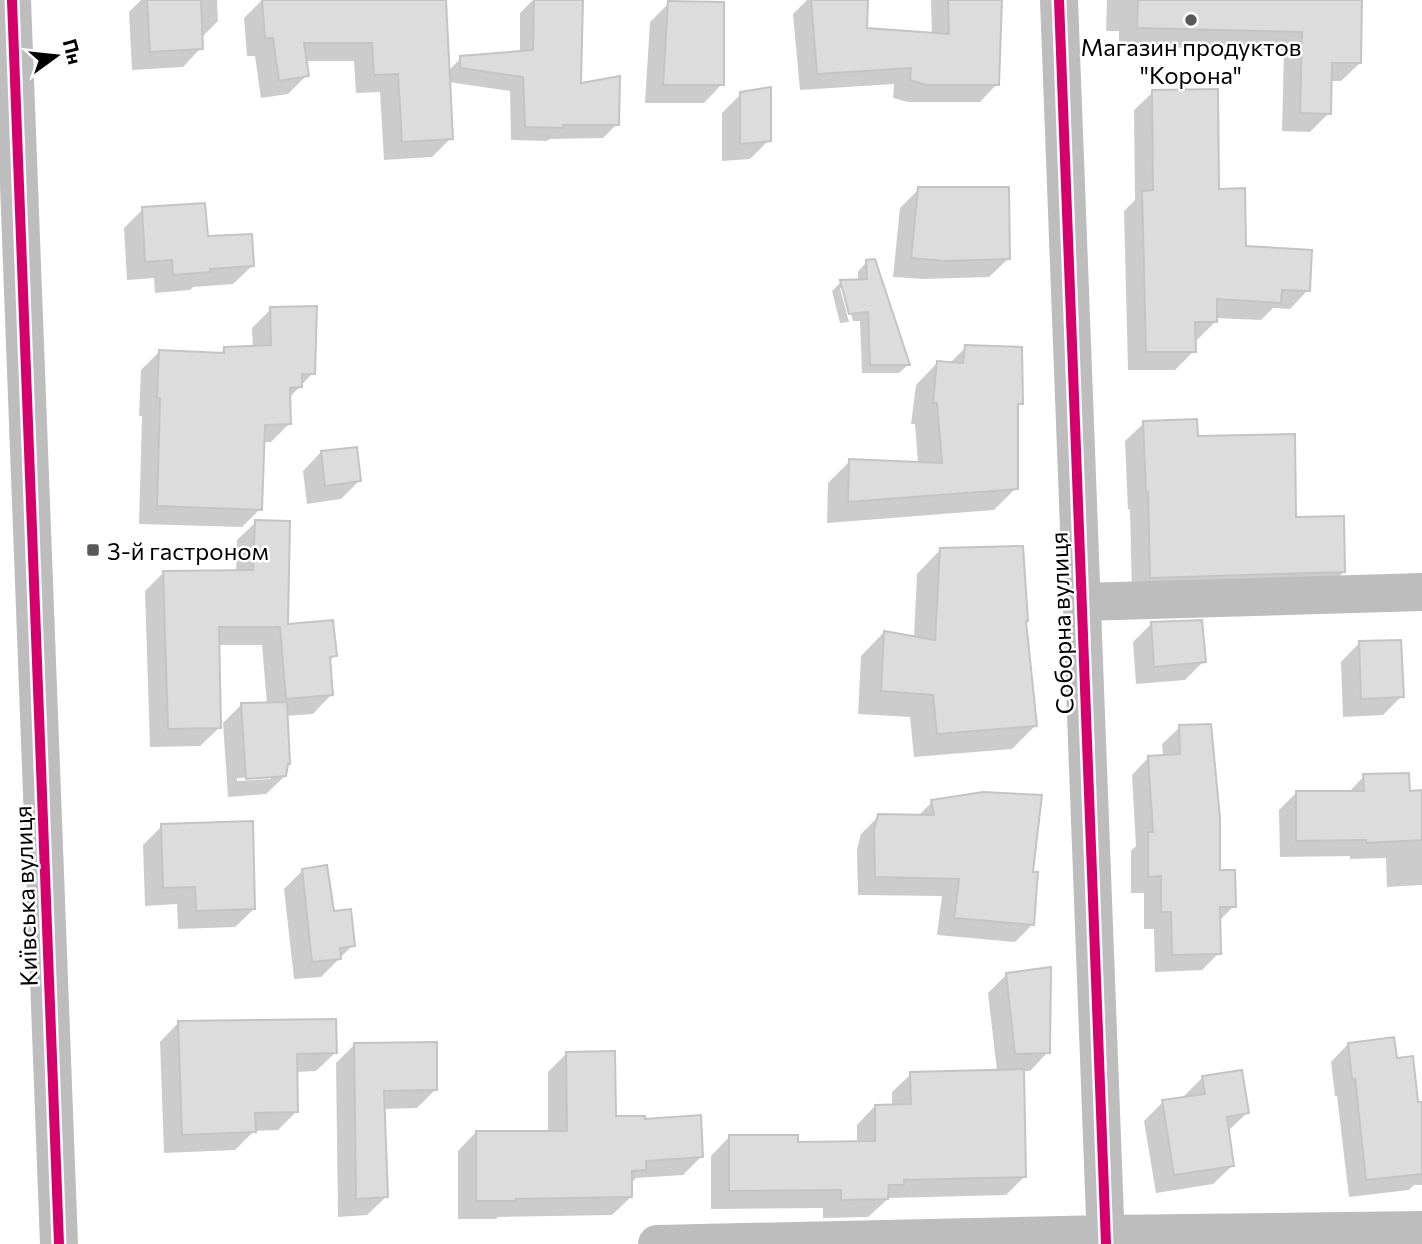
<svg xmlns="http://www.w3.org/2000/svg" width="1422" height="1244" font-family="Commissioner,sans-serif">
  <rect width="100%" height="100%" fill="#fff"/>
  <path fill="#0003" fill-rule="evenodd" d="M141 0H217L218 21 201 38V48L183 67 132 70 129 12Z
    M262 0H399L448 71 461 58 520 53V13L533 0H581L579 85 617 124 603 138 550 139 547 141 511 140 510 91 448 82 451 138 432 157 384 160 380 92 356 93 354 61H305L307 75 288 94 261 98 255 56H247L244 18Z
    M807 0H866L865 30 932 35 931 0H1000L997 84 980 102H908L893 98 894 84 800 90 793 14Z
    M1107 0H1361L1360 63 1341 81H1330L1329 113 1310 132 1282 131 1284 50 1119 46V31H1106Z
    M669 3 722 84 704 103H645L650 22Z
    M1153 92 1217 191 1245 248 1308 290 1290 309 1273 308 1261 320 1215 318V322L1197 340H1194V351L1175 370H1128L1124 211 1135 200 1134 110Z
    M741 94 769 140 750 159 722 161V113Z
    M919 189 1008 259 989 277 925 279 893 277 900 208Z
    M143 209 206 238 252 266 233 284 193 287 190 290 155 293 154 278 127 280 124 228Z
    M867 262 908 365 899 373H862L860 321H853L844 288H840L849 322 840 323 832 291 841 282 858 281V271Z
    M271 309 313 373 288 399 290 423 271 442H263L260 509 242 527 139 524 142 416H139L141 370 160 351 219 355 225 348H253L252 328Z
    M966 347 1021 403 1016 407V488L994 510 827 523 828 483 850 461 918 463 915 424H911L916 385 938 362 950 363Z
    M1144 423 1196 437 1295 519 1344 572 1325 590 1132 596 1130 509 1128 510 1125 441Z
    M321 452 359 481 341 499 307 504 303 471Z
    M256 522 286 626 335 655 329 661 331 695 313 714 286 716 285 776 266 794 228 797 223 723 242 704H267L262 645H218L219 728 200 746 150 747 145 591 164 572H236L237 540ZM271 776V779L237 781V778Z
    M940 550 1024 623 1035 726 1012 749 914 757 910 717 858 714 861 656 884 632 914 638 917 574Z
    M1151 624 1204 661 1185 680 1136 684 1133 642Z
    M1359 643 1402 696 1383 715 1343 717 1341 662Z
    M1180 727 1218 872 1234 906 1218 922 1219 953 1202 970 1155 972 1154 929H1144V893H1131V851L1136 846 1132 775 1149 757H1163L1162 744Z
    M1364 776 1409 793 1422 792V885L1387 887 1386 858 1350 859V856L1280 857 1279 810 1296 793H1348Z
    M932 802 1031 873 1033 924 1015 942 937 935 942 896 858 895 857 849 861 834 879 816 917 817Z
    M162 826 254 909 235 927 178 929 177 904 145 906 143 845Z
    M303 870 353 945 321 977 294 979 284 889Z
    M1007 974 1048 1052 1030 1071H1022L1025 1176 1006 1195 889 1198 868 1217 823 1218V1208L711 1209V1156L729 1137 797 1143H857V1125L875 1106H892V1092L911 1074 997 1071 988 993Z
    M178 1023 335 1053 316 1071 295 1072 297 1111 278 1130 254 1131 235 1150 164 1153 160 1042Z
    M355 1044 435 1090 417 1108 383 1109 386 1197 367 1215 338 1217 336 1063Z
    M1348 1044 1395 1060 1416 1104H1422V1185H1414L1409 1190 1349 1197 1337 1096H1335L1331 1062Z
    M566 1054 614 1118 644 1121 702 1156 683 1175 636 1178 630 1184 631 1197 612 1215 498 1217 496 1219H458V1151L476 1132H548V1072Z
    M1203 1077 1247 1113 1228 1131 1232 1166 1213 1184 1156 1193 1144 1121 1163 1102 1185 1099 1184 1096Z"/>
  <path fill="#dcdcdc" stroke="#c4c4c4" stroke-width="2" d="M147 0H201L203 49 150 52Z
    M262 0H446L453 139 402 142 398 74 374 75 372 43H304L309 76 279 81 273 38H265Z
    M534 0H583L581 83 620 76 619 125H563V128L525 127 523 77 460 68V56L533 50Z
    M811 0H868L867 28 949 34 948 0H1002L999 85H926L910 80 911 68 817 74Z
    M1138 0H1362L1361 63H1332L1331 114 1300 113 1302 32 1137 28Z
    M668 1 724 2V85H663Z
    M771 87V141L740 144V92Z
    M1218 89 1219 189 1245 188 1246 246 1312 250 1310 291 1282 290 1281 303 1217 299V322H1195L1196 352H1146L1142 191 1153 190 1152 90Z
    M918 187H1009L1010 259 945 261 911 258Z
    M205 203 208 236 252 234 254 266 210 269V272L173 275 172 260 145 262 142 207Z
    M875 259 910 365H870L868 312 849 314 840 280 867 279 866 260Z
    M317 306 315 374H302V387L290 388 291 424 265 425 262 510 157 506 160 398H157L159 350 224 353V347L271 345 270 307Z
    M965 345 1022 347 1023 404H1018V489L848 502 849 459 942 463 937 403H933L937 361 963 363Z
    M1197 419 1198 436 1295 434 1296 517 1344 516 1345 572 1150 578 1148 492H1146L1143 421Z
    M357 447 361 481 325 486 321 451Z
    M255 520 290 521 288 624 333 620 337 656 330 657 333 695 286 699 280 627H219L221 728 168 729 163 571 253 570Z
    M1023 546 1028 621H1026L1037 726 937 734 933 695 881 691 884 631 935 640 940 548Z
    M1202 620 1206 662 1154 667 1151 622Z
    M1401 640 1404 697 1361 699 1359 641Z
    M287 702 290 764H288L286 776 246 779 241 703Z
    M1211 724 1220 818V870H1235L1236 907H1220L1221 954 1172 955 1171 912H1161V876L1148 877V832H1153L1148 756 1180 754 1179 725Z
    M1409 773 1410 791 1422 790V840L1366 843V840L1296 841V791H1364L1363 774Z
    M983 792 1042 795 1033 872H1038L1034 925 954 918 959 879 875 877 874 830 878 814 934 815 931 800Z
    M253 821 255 909 196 911 195 887 163 888 161 824Z
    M327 865 334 911 351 909 355 946 340 948 341 959 312 962 302 869Z
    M1051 967 1050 1053 1015 1054 1006 973Z
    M336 1019 337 1053 297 1054 298 1112 255 1113 256 1132 182 1135 178 1021Z
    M1394 1037 1397 1058 1413 1056 1418 1102H1422V1174L1366 1180 1355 1079H1352L1348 1043Z
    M437 1042V1090L384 1091 388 1197 356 1199 354 1043Z
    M615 1051 616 1116H645V1119L701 1115 703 1157 646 1161V1170L632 1171V1197L516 1199V1201H476V1131H567L566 1052Z
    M1024 1069 1026 1177 904 1180V1185H889L888 1199 841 1200V1190L729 1191V1135H798V1142L875 1141V1105L911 1104 910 1072Z
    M1242 1070 1249 1113 1227 1117 1234 1166 1174 1175 1162 1100 1205 1094 1202 1076Z"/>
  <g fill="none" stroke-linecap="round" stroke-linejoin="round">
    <path stroke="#bdbdbd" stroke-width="38" d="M12 0 59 1244
      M1059 0 1106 1244
      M1081 602 1422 592
      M657 1244 1105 1234 1422 1230"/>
    <defs>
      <path id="cycleway" d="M12 0 59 1244
        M1059 0 1106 1244"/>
    </defs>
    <use href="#cycleway" stroke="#fff" stroke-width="15"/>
    <use href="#cycleway" stroke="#d6006c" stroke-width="10"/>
  </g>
  <g fill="#595959" stroke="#fff" stroke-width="2.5">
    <circle cx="1191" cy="20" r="7"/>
    <rect x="86" y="543" width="14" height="14" rx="3.5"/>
  </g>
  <g text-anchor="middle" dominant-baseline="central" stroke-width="5" stroke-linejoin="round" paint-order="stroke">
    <g font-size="24" fill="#000" stroke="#fff">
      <text x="1191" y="46">Магазин продуктов<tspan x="1191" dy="28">"Корона"</tspan></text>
      <text x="107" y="550" text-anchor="start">3-й гастроном</text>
    </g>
    <g font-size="24" fill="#000" stroke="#fff">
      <text transform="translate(1061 623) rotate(-92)">Соборна вулиця</text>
      <text transform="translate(25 896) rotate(-92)">Київська вулиця</text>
    </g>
  </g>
  <g transform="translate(56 56) rotate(75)" stroke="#ffffff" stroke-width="5" paint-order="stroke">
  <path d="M0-5L12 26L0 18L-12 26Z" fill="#000000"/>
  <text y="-10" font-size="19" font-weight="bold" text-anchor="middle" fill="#000000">Пн</text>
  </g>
</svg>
